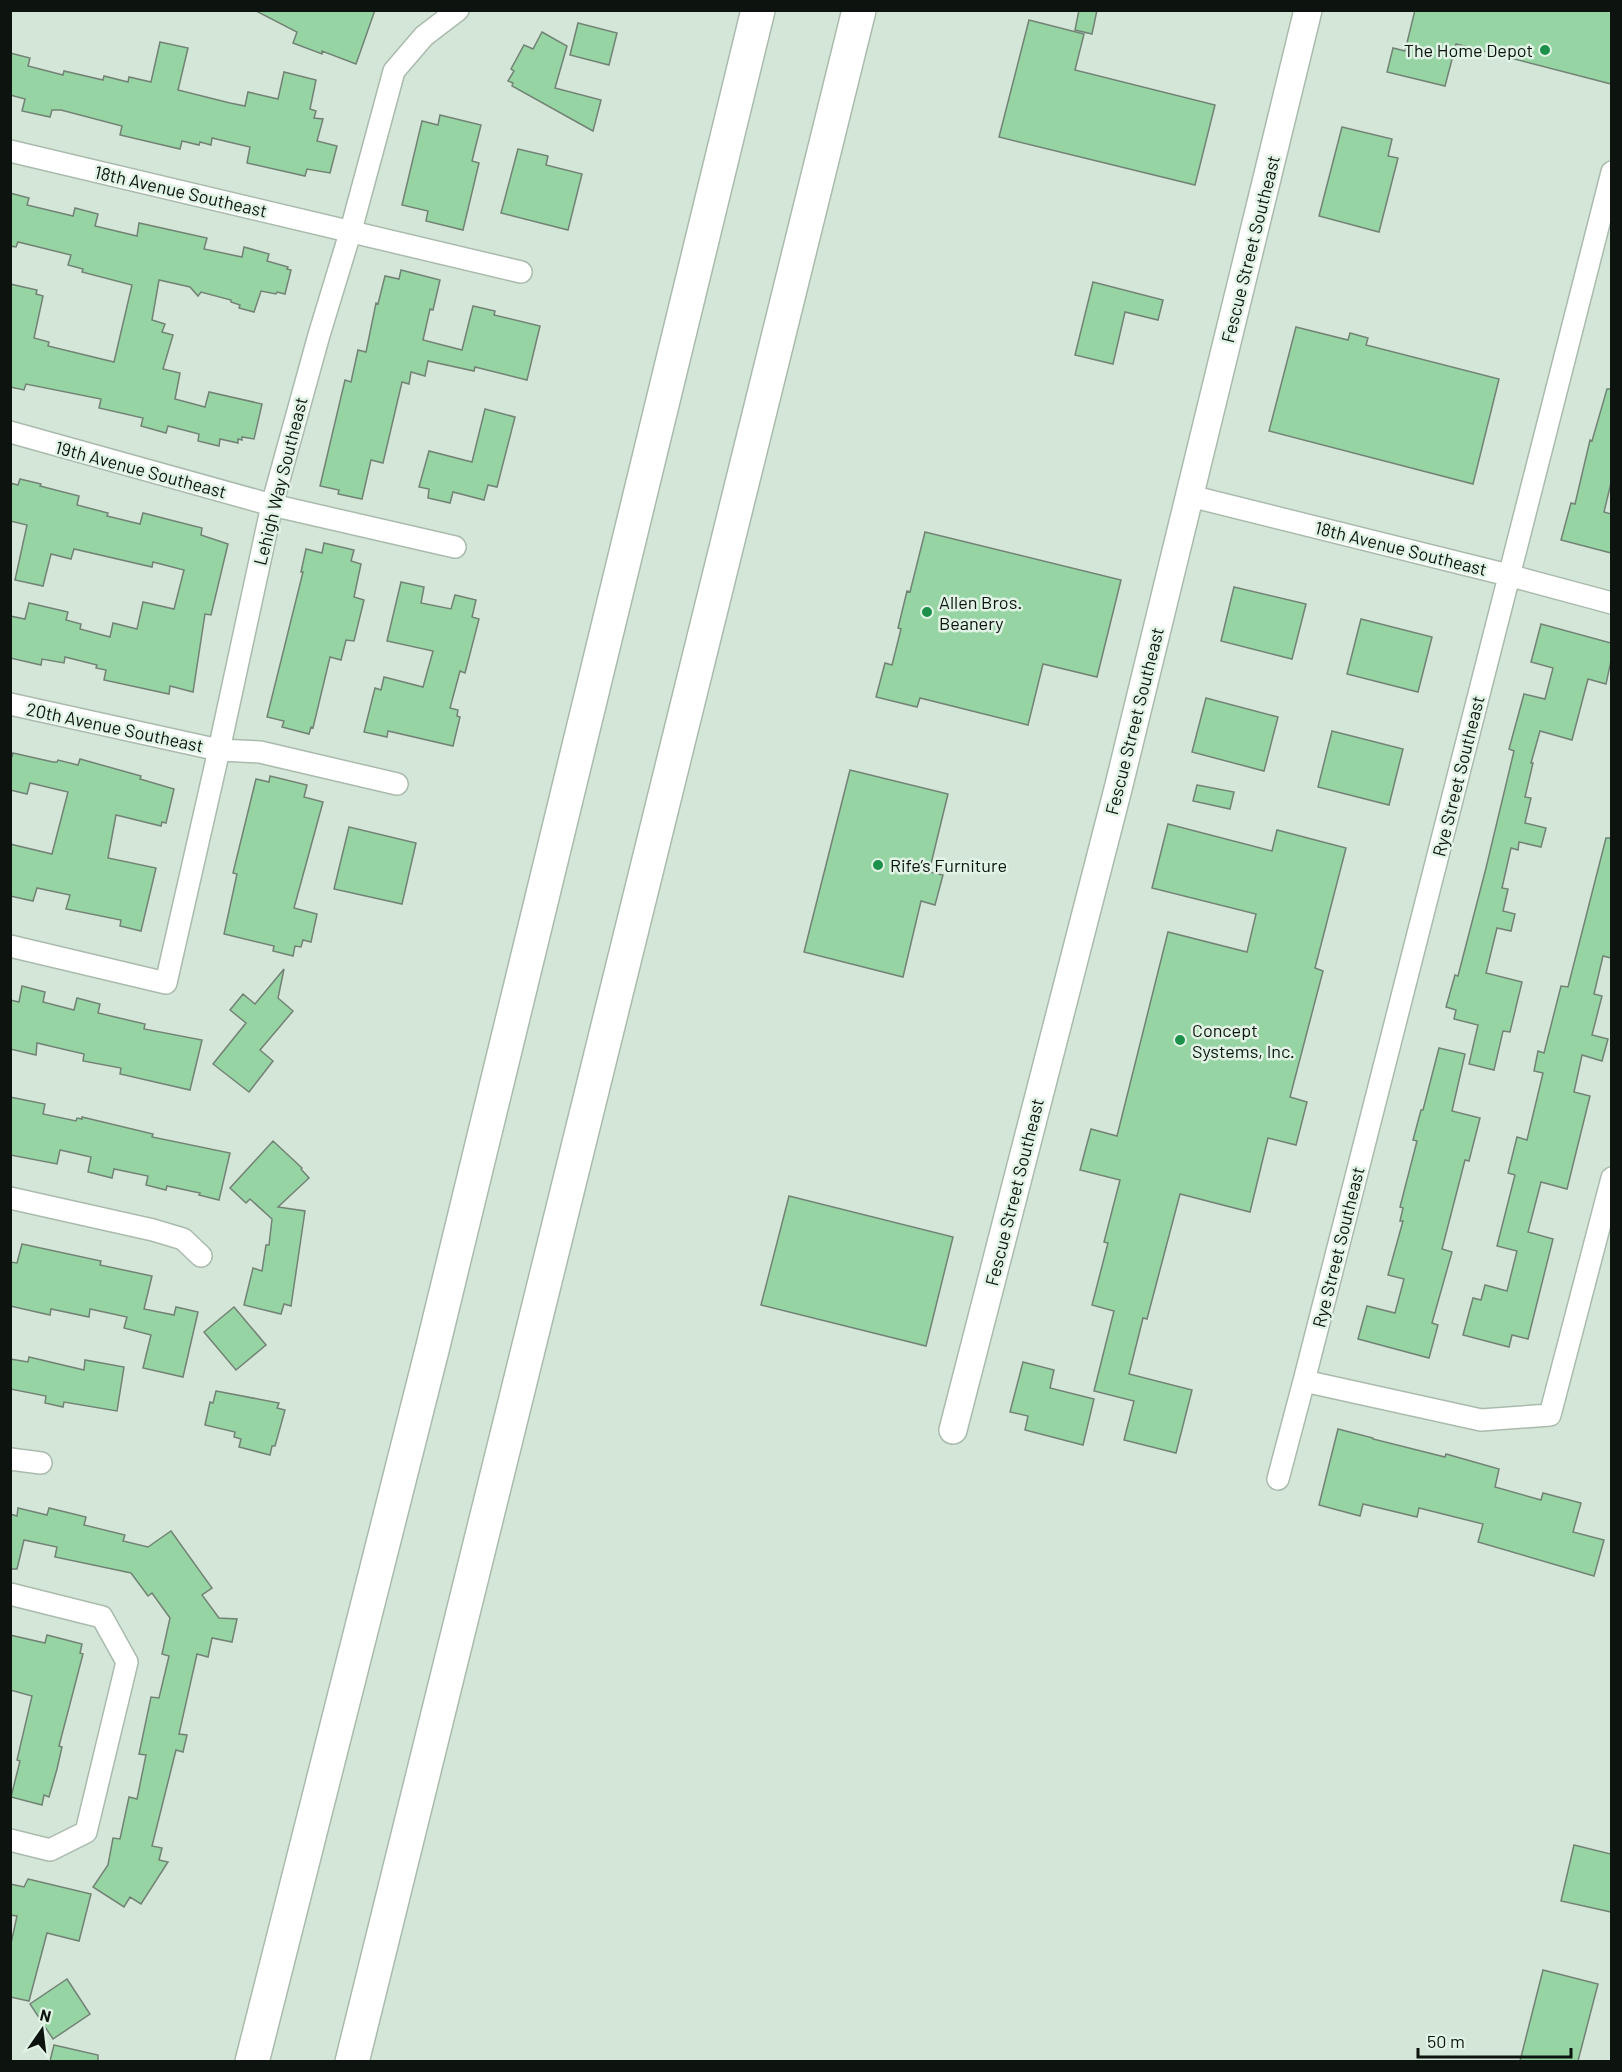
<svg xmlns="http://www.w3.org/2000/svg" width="1622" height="2072" font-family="Barlow,sans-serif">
  <rect width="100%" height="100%" fill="#d4e6d7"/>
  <path fill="#96d4a4" stroke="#728375" stroke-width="1.5" d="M254 10H375L356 64 322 51V54L293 43 297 32Z
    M1079 10H1097L1092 34 1075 30Z
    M1415 10H1611V84L1456 44 1445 86 1387 72 1393 48 1405 51Z
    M1029 20 1084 34 1075 70 1215 105 1195 185 999 137Z
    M578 23 617 33 609 65 570 55Z
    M542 32 567 46 555 88 601 100 593 131 512 86 513 83 508 81 514 71 511 69 524 45 533 49Z
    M160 42 188 48 178 90 230 103 245 106 248 92 278 99 284 72 316 80 310 109 316 111 314 118 323 119 317 141 337 146 330 173 307 169 305 176 247 163 250 147 212 138 211 145 200 142 199 145 182 141 180 149 120 135 122 126 61 110H52L50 117 22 111 25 99 10 95V53L30 58 28 66 63 75 64 71 103 80 104 76 128 82 129 77 151 82Z
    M440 115 481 125 472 161 479 163 463 230 426 221 428 211 402 205 422 121 438 125Z
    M1342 127 1392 139 1388 156 1398 158 1379 232 1319 216Z
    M518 149 548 156 546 165 582 174 568 230 501 213Z
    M10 193 29 198 27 205 73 216 75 208 98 214 95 226 137 236 139 223 207 238 204 249 242 257 244 247 269 254 267 261 288 267 287 269 291 270 285 294 277 292 276 294 261 291 254 312 239 308 240 305 231 302V300L201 292 198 296 190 287 159 280 152 320 165 324 162 332 173 335 163 369 180 373 175 399 205 407 209 392 262 404 254 439 242 437V440L238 439V443L220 439 219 446 198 441 199 434 168 426 166 433 141 426 143 418 99 408 101 399 26 384 24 390 10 387V284L37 290 36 294 43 296 34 338 49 342 48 346 114 362 132 285 82 272 83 269 68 265 71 255 18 242 16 247 10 246Z
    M401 270 440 280 433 310 430 309 423 340 462 350 473 306 495 311 494 315 540 326 527 380 475 367 474 371 428 361 425 376 411 372 409 384 402 382 383 463 371 460 362 499 338 494 339 490 320 486 345 380 351 382 358 350 366 352 376 303 378 304 385 276 399 279Z
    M1093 282 1163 300 1158 320 1125 312 1113 364 1075 355Z
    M1296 327 1348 340 1350 333 1368 338 1366 345 1499 379 1473 484 1269 431Z
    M1607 389H1611V483L1604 512 1611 514V553L1561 540 1571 503 1575 504 1590 440 1592 441Z
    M485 409 515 417 497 487 488 485 484 500 453 492 450 503 428 498 429 489 419 487 429 451 472 462Z
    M20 479 41 484 40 486 79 496 77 505 108 513 107 516 140 524 143 513 202 528 201 535 228 544 211 615 205 614 193 692 170 686 169 694 104 680 106 670 96 668 97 665 65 657 64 663 42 659 41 665 10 658V616L25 619 29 603 68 612 66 620 81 624 80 629 110 637 113 623 137 629 143 602 174 609 184 570 153 562 152 567 74 549 71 559 51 554 43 586 15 580 27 525 10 521V483L18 485Z
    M925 532 1121 580 1097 677 1043 664 1028 725 920 698 917 707 876 697 885 663 892 665 901 629 898 628 907 591 910 592Z
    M324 543 354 550 351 561 361 564 354 597 364 600 354 641 346 640 341 660 330 657 313 728 311 727 309 734 282 727 284 721 267 717 303 572H301L306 549 322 553Z
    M401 582 424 587 421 603 451 609 455 595 476 600 472 617 479 619 465 673 460 671 450 708 458 710 457 716 460 717 453 746 388 731 387 737 364 732 375 688 381 690 384 677 423 687 433 651 387 641Z
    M1234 587 1306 604 1292 659 1221 641Z
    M1361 619 1432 637 1418 692 1347 674Z
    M1541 624 1611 643V661L1606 684 1588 679 1572 740 1540 731 1531 763H1533L1525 797 1531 798 1525 823 1546 828 1541 847 1519 842 1518 850 1511 848 1502 888 1508 889 1503 911 1515 914 1511 931 1497 928 1486 973 1522 982 1510 1032 1503 1031 1494 1070 1469 1064 1478 1025 1454 1019 1456 1010 1446 1007 1455 975 1458 976 1486 868 1514 751 1509 749 1524 694 1545 699 1553 668 1531 662Z
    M1206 698 1278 717 1264 771 1192 752Z
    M1332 731 1403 749 1389 805 1318 787Z
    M13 753 53 762H57L58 760 78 765 80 759 141 776 140 779 174 789 166 823 162 822 161 826 116 815 108 858 156 868 141 931 120 926 121 920 66 909 70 895 37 888 33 901 10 896V844L52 854 68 792 30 783 27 794 10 790V762Z
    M850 770 948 794 929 872 943 875 935 905 921 901 903 977 804 952Z
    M270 776 307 785 304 797 323 802 294 908 317 914 311 942 303 940 301 947 295 946 293 956 273 951 274 946 224 934 237 874 233 873 256 779 269 782Z
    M1197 785 1234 792 1230 809 1193 801Z
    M1168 824 1272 851 1277 830 1346 848 1315 968 1323 971 1290 1097 1307 1102 1296 1145 1268 1138 1250 1212 1180 1194 1147 1319 1143 1318 1129 1374 1192 1390 1176 1453 1124 1440 1134 1401 1094 1391 1114 1311 1092 1305 1108 1243 1104 1242 1120 1180 1080 1170 1091 1129 1117 1136 1168 932 1247 952 1256 914 1152 888Z
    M349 827 416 843 402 904 334 889Z
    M1606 838H1611V958L1603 956 1594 994 1602 996 1592 1035 1608 1039 1602 1061 1582 1055 1574 1092 1590 1096 1567 1189 1541 1182 1528 1232 1553 1239 1528 1339 1512 1335 1509 1347 1463 1335 1473 1298 1481 1300 1485 1285 1507 1291 1517 1251 1497 1246 1515 1175 1508 1173 1517 1137 1527 1140 1543 1073 1534 1071 1538 1051 1544 1053 1561 986 1568 987Z
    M284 969 278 998 293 1011 260 1050 273 1061 249 1092 213 1064 246 1023 230 1010 243 994 255 1004Z
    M22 986 45 992 43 1002 74 1010 77 998 100 1004 98 1013 145 1024 144 1029 202 1040 190 1090 120 1074 121 1068 83 1061 84 1054 37 1043 36 1055 10 1049V1000L19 1002Z
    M1439 1048 1465 1054 1452 1111 1480 1118 1469 1161 1465 1160 1442 1249 1452 1252 1432 1323 1438 1325 1429 1358 1358 1339 1367 1306 1395 1313 1404 1279 1388 1275 1403 1221H1400L1403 1208 1400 1207 1417 1141 1413 1140 1421 1110H1423Z
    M10 1097 45 1104 43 1114 76 1121 77 1118 82 1119V1117L153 1134 152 1137 230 1153 219 1200 199 1195 200 1193 167 1186 166 1190 146 1185 148 1176 114 1169 112 1178 88 1172 91 1157 60 1150 57 1164 10 1155Z
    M273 1141 302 1168 301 1169 309 1178 278 1207 305 1211 291 1306 284 1304 281 1314 244 1305 253 1268 262 1271 266 1245H269L272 1219 250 1199 246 1203 230 1188Z
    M789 1196 953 1237 926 1346 761 1305Z
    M22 1244 101 1261 100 1265 152 1276 144 1309 174 1315 176 1307 198 1312 183 1377 143 1368 151 1335 124 1328 127 1317 90 1309 89 1317 51 1309 50 1315 10 1306V1262L17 1263Z
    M234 1307 266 1345 236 1370 204 1332Z
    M29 1357 84 1370 85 1360 124 1367 117 1411 64 1402 63 1407 45 1403 46 1396 10 1389V1359L28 1362Z
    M1023 1362 1054 1370 1050 1388 1094 1399 1083 1445 1025 1430 1028 1416 1010 1412Z
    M216 1391 279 1403 277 1408 285 1410 275 1446H272L270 1455 239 1447 241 1439 234 1437 235 1432 205 1425 210 1402 213 1403Z
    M1338 1429 1373 1438V1439L1445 1457 1446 1454 1499 1469 1495 1487 1541 1500 1543 1493 1581 1503 1573 1532 1604 1540 1594 1576 1478 1542 1483 1524 1419 1508 1417 1517 1363 1504 1360 1516 1319 1505Z
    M18 1508 47 1515 49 1508 86 1517 84 1525 125 1535 123 1541 148 1547 171 1531 212 1588 202 1595 219 1618 237 1619 232 1642 212 1638 208 1657 197 1654 179 1734 187 1735 183 1752 176 1750 152 1846 162 1848 159 1860 168 1862 141 1904 130 1897 124 1907 93 1887 108 1865 113 1838 120 1839 129 1797 137 1799 146 1755 139 1754 151 1697 159 1698 169 1656 162 1654 170 1618 152 1593 148 1596 131 1573 55 1557 57 1547 24 1540 17 1569H10V1514L17 1516Z
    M10 1635 45 1643 47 1635 82 1644 80 1653 83 1654 59 1746 62 1747 57 1769 49 1797 44 1795 42 1805 11 1797 20 1761 17 1760 32 1696 10 1690Z
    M1574 1845 1611 1854V1912L1561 1901Z
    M28 1879 91 1894 79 1941 47 1933 29 2001 10 1997V1948L17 1916 10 1915V1884L24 1887Z
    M1543 1970 1598 1984 1578 2061H1520Z
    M67 1979 90 2014 53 2039 30 2004Z
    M54 2045 98 2055V2061H50Z"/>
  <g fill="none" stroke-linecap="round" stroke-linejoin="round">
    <defs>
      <path id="minor" d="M10 151 521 272
        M10 432 272 505 455 547
        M1190 496 1508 575 1612 603
        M10 704 219 750 260 752 397 784
        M10 946 166 983 219 750 272 505 319 335 351 230 394 71 424 36 458 10
        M10 1198 153 1230 183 1239 201 1256
        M1304 1381 1612 172
        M10 1459 41 1463
        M1278 1479 1304 1381 1481 1420 1550 1415 1612 1178
        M10 1594 102 1617 127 1662 86 1832 50 1850 10 1840"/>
      <path id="tertiary" d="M953 1430 1119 785 1308 10"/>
      <path id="motorway" d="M252 2062 433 1346 758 10
        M352 2062 859 10"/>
    </defs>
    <use href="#minor" stroke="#aabbad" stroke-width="24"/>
    <use href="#tertiary" stroke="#aabbad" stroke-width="30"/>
    <use href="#motorway" stroke="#aabbad" stroke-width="36"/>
    <use href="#minor" stroke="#fff" stroke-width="21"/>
    <use href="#tertiary" stroke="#fff" stroke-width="27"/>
    <use href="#motorway" stroke="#fff" stroke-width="33"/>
  </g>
  <g fill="#1d904a" stroke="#e1f3e4" stroke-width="2">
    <circle cx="1545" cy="50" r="6"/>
    <circle cx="927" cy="612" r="6"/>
    <circle cx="878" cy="865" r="6"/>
    <circle cx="1180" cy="1040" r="6"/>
  </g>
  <g text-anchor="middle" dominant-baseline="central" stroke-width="5" stroke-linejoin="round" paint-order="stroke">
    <g font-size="18" fill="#0d130e" stroke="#e1f3e4" text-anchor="start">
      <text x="1533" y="50" text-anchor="end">The Home Depot</text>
      <text x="939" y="602">Allen Bros.<tspan x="939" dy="21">Beanery</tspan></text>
      <text x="890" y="865">Rife’s Furniture</text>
      <text x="1192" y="1030">Concept<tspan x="1192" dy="21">Systems, Inc.</tspan></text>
    </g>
    <g font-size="18" fill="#0d130e" stroke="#e1f3e4">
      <text transform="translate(181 191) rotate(13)">18th Avenue Southeast</text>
      <text transform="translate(1250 249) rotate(-76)">Fescue Street Southeast</text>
      <text transform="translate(141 469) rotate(15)">19th Avenue Southeast</text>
      <text transform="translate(280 481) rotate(-76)">Lehigh Way Southeast</text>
      <text transform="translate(1401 548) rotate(14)">18th Avenue Southeast</text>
      <text transform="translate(1134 721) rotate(-76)">Fescue Street Southeast</text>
      <text transform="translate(115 727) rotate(12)">20th Avenue Southeast</text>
      <text transform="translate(1458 776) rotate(-76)">Rye Street Southeast</text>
      <text transform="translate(1014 1192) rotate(-76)">Fescue Street Southeast</text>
      <text transform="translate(1338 1247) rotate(-76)">Rye Street Southeast</text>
    </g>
  </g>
  <rect width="1622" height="2072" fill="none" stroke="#0d130e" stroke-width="24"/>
  <g transform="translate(42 2030) rotate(14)" stroke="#e1f3e4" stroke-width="4.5" paint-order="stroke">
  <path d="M0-4.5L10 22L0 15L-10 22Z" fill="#0d130e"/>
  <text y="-9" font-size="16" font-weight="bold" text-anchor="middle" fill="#0d130e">N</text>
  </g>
  <path d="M1418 2048v9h153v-9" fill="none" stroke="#0d130e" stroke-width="3"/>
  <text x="1427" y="2048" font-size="18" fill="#0d130e" stroke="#e1f3e4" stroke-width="4.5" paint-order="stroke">50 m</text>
</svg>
